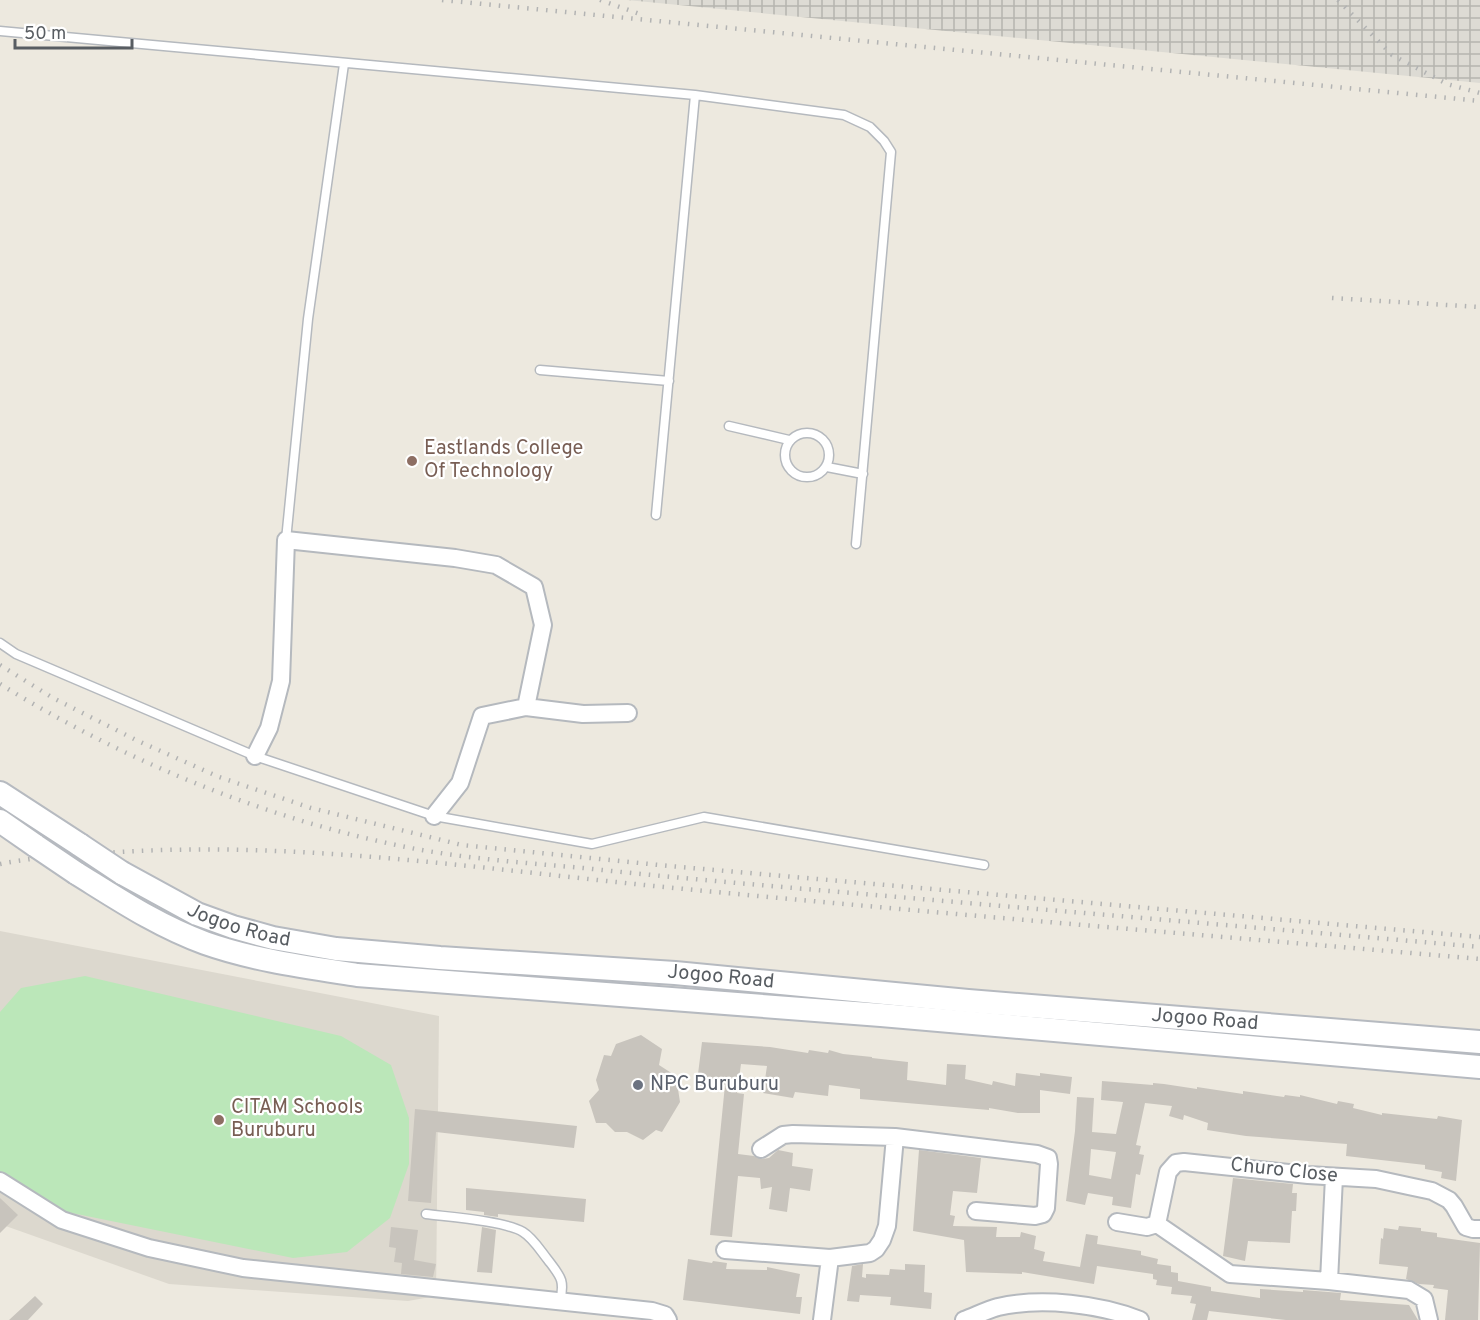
<svg xmlns="http://www.w3.org/2000/svg" width="1480" height="1320" font-family="Overpass,sans-serif">
  <defs>
    <pattern id="industrial-grid" width="8" height="8" patternUnits="userSpaceOnUse" patternTransform="scale(1.5)"><rect width="8" height="8" fill="#dddbd4"/><path d="M0 4h8M4 0v8" fill="none" stroke="#b6b5af"/></pattern>
  </defs>
  <rect width="100%" height="100%" fill="#ede9df"/>
  <path fill="url(#industrial-grid)" d="M627 0H1480V83Z"/>
  <path fill="#dcd8ce" d="M0 931 439 1016 436 1296 408 1301 169 1284 0 1224Z"/>
  <path fill="#bbe7b9" d="M85 976 341 1036 391 1065 409 1118V1164L390 1218 347 1252 293 1258 57 1210 0 1173V1012L21 988Z"/>
  <path fill="#c8c4bd" fill-rule="evenodd" d="M641 1035 662 1049 659 1065 676 1076 680 1102 662 1132 656 1130 643 1140 627 1132H615L606 1123H596L589 1101 599 1090 596 1080 604 1055 611 1056 616 1044Z
    M702 1042 770 1047 808 1053 809 1050 828 1053 829 1050 843 1054 872 1057V1058L908 1062 907 1080 946 1085 947 1064 966 1065 965 1079 992 1085 993 1081 1015 1086 1016 1073 1040 1076V1073L1072 1077 1070 1094 1040 1090V1113H1018L989 1108V1110L860 1099V1089L829 1085 828 1096 795 1092 793 1098 763 1093 767 1066 741 1064 737 1093 744 1094 738 1154 754 1156 761 1159 769 1158 778 1150 793 1153 792 1166 813 1169 810 1191 790 1188 787 1212 769 1209 772 1187 761 1189 760 1178 738 1176 732 1237 710 1235 725 1085 697 1082Z
    M1102 1081 1153 1085V1083L1164 1084 1197 1089V1087L1243 1094V1091L1284 1097 1285 1095 1300 1097V1095L1337 1104 1338 1101 1354 1104 1353 1108 1382 1115V1113L1437 1119 1438 1116 1462 1120 1456 1181 1441 1178 1442 1172 1425 1169V1165L1346 1156 1347 1144 1246 1136 1207 1130 1208 1123 1184 1115 1183 1120 1169 1116 1172 1106 1145 1103 1136 1145 1141 1146 1139 1154 1144 1155 1140 1175 1136 1174 1131 1208 1112 1205 1113 1197 1088 1193 1085 1205 1066 1201 1075 1131 1077 1097 1094 1098 1092 1132 1116 1134 1123 1102 1101 1100ZM1091 1149 1116 1152 1111 1179 1089 1175Z
    M415 1109 577 1126 574 1148 436 1132 431 1203 408 1201Z
    M919 1150 981 1158 977 1193 953 1191 950 1215 955 1216 953 1226 997 1227 996 1237H1020L1021 1232 1036 1236 1034 1249 1045 1252 1043 1261 1080 1267 1086 1234 1098 1236 1097 1244 1141 1251V1255L1158 1259 1157 1264 1171 1266V1272L1178 1273V1281L1211 1287V1291L1260 1298V1289L1303 1292V1290L1341 1293 1340 1300 1409 1305 1418 1320H1286L1209 1311 1207 1320H1192L1196 1304 1190 1303 1192 1296 1171 1294 1172 1287 1156 1285 1157 1280 1153 1279V1274L1097 1266 1094 1284 1022 1272V1274L966 1272 964 1240 913 1231Z
    M1233 1178 1293 1184 1292 1193H1297L1296 1211H1292L1290 1243 1248 1241 1245 1261 1223 1256Z
    M466 1188 586 1199 584 1222 498 1214V1217L484 1215V1212L466 1210Z
    M0 1198 18 1215 0 1233Z
    M1399 1226 1421 1228V1231L1437 1233V1237L1480 1243 1478 1320H1445L1448 1290 1433 1288 1434 1285 1419 1284 1406 1279 1408 1267 1379 1264 1381 1238 1383 1239 1384 1228 1398 1230Z
    M391 1227 418 1230 414 1260 436 1264 433 1277 401 1274 402 1263 394 1262 396 1248 389 1247Z
    M482 1227 496 1230 492 1273 477 1272Z
    M688 1259 712 1263 713 1261 727 1263 726 1269 767 1270V1267L800 1274 796 1297H802L800 1314 683 1300Z
    M863 1264 862 1277 866 1278V1274L889 1275 890 1269 905 1270V1264L925 1265 924 1292 932 1293 931 1309 890 1305 891 1297 860 1295 859 1302 847 1301 852 1266Z
    M35 1296 43 1304 28 1320H9Z"/>
  <g fill="none" stroke-linecap="round" stroke-linejoin="round">
    <defs>
      <path id="lane" d="M0 31 695 95 844 115 870 127 884 141 891 152 856 544
        M540 370 669 381
        M729 426 789 440
        M785 455a22 22 0 1 1 44 0a22 22 0 1 1-44 0Z
        M827 467 863 474
        M656 515 695 95
        M286 540 308 319 344 64
        M0 643 16 654 255 756 434 816 592 844 704 817 984 865
        M426 1214C449 1217 505 1221 523 1232 533 1238 540 1250 548 1260 561 1277 565 1280 560 1302"/>
      <path id="street" d="M255 756 269 728 281 681 286 540 455 558 496 565 534 587 543 625 526 707
        M434 816 460 783 482 716 526 707 583 714 628 713
        M761 1149 783 1135 793 1134 895 1137 1037 1154 1048 1158 1049 1164 1046 1208 1043 1214 1035 1216 976 1211
        M1334 1177 1329 1281 1409 1290 1424 1299 1429 1320
        M0 1181 62 1220 149 1248 243 1268 652 1311 665 1315 668 1320
        M1117 1222 1147 1227 1157 1224 1168 1172 1176 1163 1184 1162 1308 1175 1376 1179 1413 1187 1432 1191 1449 1200 1454 1206 1466 1227 1473 1229H1480
        M1157 1224 1230 1274 1329 1281
        M725 1250 830 1258 870 1253 876 1249 882 1240 887 1226 895 1137
        M822 1320 830 1258
        M964 1320C975 1316 987 1310 998 1307 1041 1297 1100 1304 1140 1320"/>
      <g id="secondary">
        <path d="M0 793 80 845"/>
        <path d="M0 821 36 846"/>
        <path d="M76 873C118 899 158 926 205 943 253 960 306 967 357 975L881 1015 1480 1067"/>
        <path id="s1" d="M122 873 197 914 233 927 273 938 336 949 440 958 675 973 968 1001 1480 1042"/>
      </g>
    </defs>
    <use href="#lane" stroke="#b5b9be" stroke-width="11"/>
    <use href="#street" stroke="#b5b9be" stroke-width="20"/>
    <use href="#secondary" stroke="#b6bac0" stroke-width="26"/>
    <use href="#lane" stroke="#fff" stroke-width="8"/>
    <use href="#street" stroke="#fff" stroke-width="16"/>
    <use href="#secondary" stroke="#fff" stroke-width="22"/>
    <path stroke="#b2b3b3" stroke-width="4.5" stroke-dasharray="1.5 8" stroke-linecap="butt" d="M442 0 1480 101
      M600 0 640 14
      M1338 0 1392 55 1447 84 1480 93
      M1332 298 1480 307
      M0 665 53 698 136 740 219 777 311 808 462 845 669 866 1480 937
      M0 684C126 762 270 821 416 849 471 859 527 863 583 868 677 878 770 886 864 894 1069 912 1275 929 1480 947
      M0 864C39 856 79 855 119 852 297 841 477 868 654 886 929 913 1205 935 1480 959"/>
    <defs>
      <path id="secondary-bridge" d="M80 845 122 873
        M36 846 76 873"/>
    </defs>
    <use href="#secondary-bridge" stroke="#b6bac0" stroke-width="26" stroke-linecap="butt"/>
    <use href="#secondary-bridge" stroke="#fff" stroke-width="22"/>
  </g>
  <g fill="#8d6e63" stroke="#fff" stroke-width="2">
    <circle cx="412" cy="461" r="6"/>
    <circle cx="219" cy="1120" r="6"/>
  </g>
  <circle fill="#6b7280" stroke="#fff" stroke-width="2" cx="638" cy="1085" r="6"/>
  <g text-anchor="middle" dominant-baseline="central" stroke-width="4.5" stroke-linejoin="round" paint-order="stroke">
    <g font-size="20" fill="#785e54" stroke="#fff" text-anchor="start">
      <text x="424" y="449">Eastlands College<tspan x="424" dy="23">Of Technology</tspan></text>
      <text x="231" y="1108">CITAM Schools<tspan x="231" dy="23">Buruburu</tspan></text>
    </g>
    <g font-size="20" fill="#585d62" stroke="#fff">
      <text stroke="none"><textPath href="#s1" startOffset="129">Jogoo Road</textPath></text>
      <text stroke="none"><textPath href="#s1" startOffset="615">Jogoo Road</textPath></text>
      <text stroke="none"><textPath href="#s1" startOffset="1101">Jogoo Road</textPath></text>
      <text transform="translate(1284 1171) rotate(6)">Churo Close</text>
    </g>
    <g font-size="20" fill="#5b616d" stroke="#fff" text-anchor="start">
      <text x="650" y="1085">NPC Buruburu</text>
    </g>
  </g>
  <path d="M15 39v9h117v-9" fill="none" stroke="#585d62" stroke-width="3"/>
  <text x="24" y="39" font-size="18" fill="#585d62" stroke="#ffffff" stroke-width="4.5" paint-order="stroke">50 m</text>
</svg>
